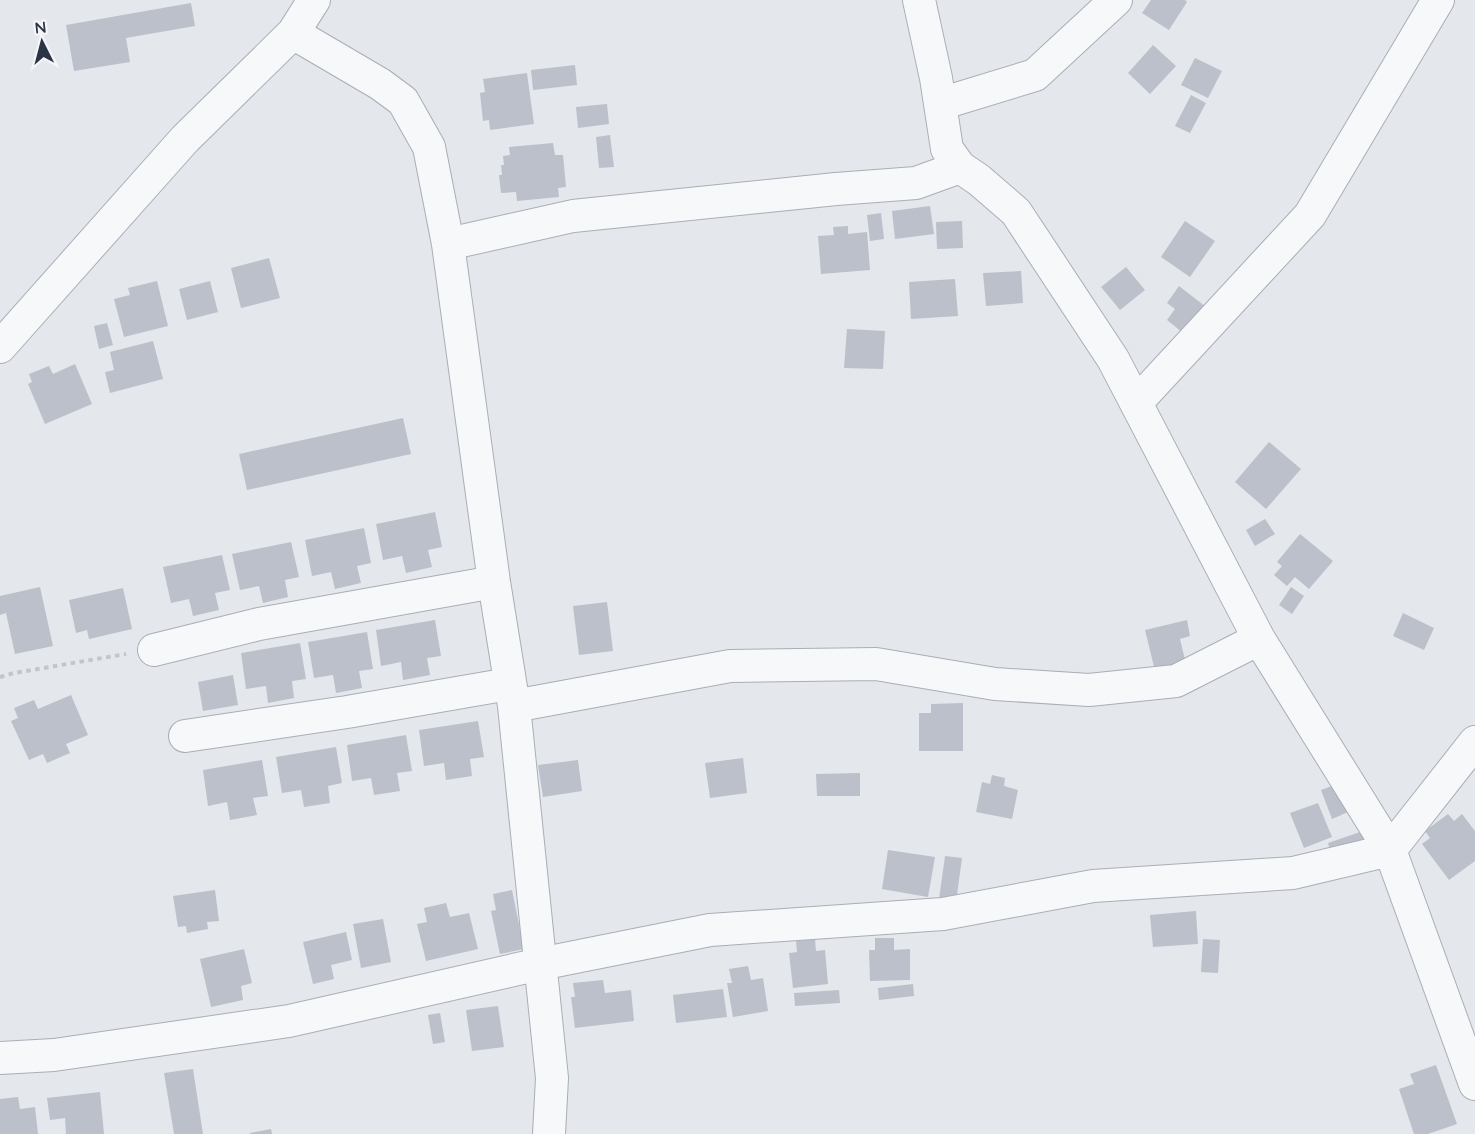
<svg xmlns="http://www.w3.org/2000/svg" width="1475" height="1134" font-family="Quicksand,sans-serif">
  <rect width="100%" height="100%" fill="#e4e7ec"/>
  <path fill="#bbc0ca" d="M1151 0H1185L1187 2 1169 30 1142 13Z
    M191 3 195 26 126 38 130 62 74 71 66 25Z
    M1153 45 1176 66 1150 94 1128 73Z
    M1195 58 1222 71 1208 98 1181 85Z
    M575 65 577 85 533 90 531 70Z
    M527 73 534 124 490 130 489 120 483 121 480 93 485 92 483 79Z
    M1191 95 1206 103 1190 133 1175 126Z
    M607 104 609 124 578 128 576 107Z
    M610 135 614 167 599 168 596 137Z
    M553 143 555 155H563L566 187 558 188 559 197 517 201 516 192 501 193 499 175H502L501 165H504L503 156 510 155 509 147Z
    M930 206 934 234 895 239 892 211Z
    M881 213 884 239 870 241 867 215Z
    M962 221 963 248 937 249 936 222Z
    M1185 221 1215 241 1190 277 1161 257Z
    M848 226V234L867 232 870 270 821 274 818 236 834 235 833 227Z
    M269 258 280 298 241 308 231 268Z
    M1126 267 1145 290 1120 310 1101 287Z
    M1021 271 1023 303 986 306 983 273Z
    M955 279 958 316 911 319 909 282Z
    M157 281 168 326 124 337 114 299 130 295 128 288Z
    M210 281 218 312 187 320 179 289Z
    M1179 286 1210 310 1188 337 1167 320 1175 309 1167 303Z
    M107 323 113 345 99 349 94 326Z
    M847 329 885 331 883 369 844 368Z
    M153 341 163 379 110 393 105 372 114 370 110 352Z
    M75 364 92 404 45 424 28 384 32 382 29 374 49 366 53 374Z
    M403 418 411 454 247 490 239 454Z
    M1269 442 1301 469 1266 509 1235 482Z
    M435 512 442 547 428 550 432 567 406 573 402 556 383 560 376 524Z
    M1265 519 1275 534 1255 546 1246 530Z
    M364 528 371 563 357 566 361 583 335 589 331 572 312 576 305 540Z
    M1300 534 1333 561 1309 589 1295 577 1287 586 1274 575 1282 566 1277 562Z
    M291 542 299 577 285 580 288 597 263 603 259 586 240 590 232 554Z
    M222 555 230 590 215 593 219 610 193 616 189 599 171 603 163 567Z
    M40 587 53 646 15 654 6 613 0 615V596Z
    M1291 587 1304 596 1292 614 1279 605Z
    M123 588 132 629 89 639 87 630 76 633 69 600Z
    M607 602 613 651 579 655 573 606Z
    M1403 613 1434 628 1424 650 1393 636Z
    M435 620 441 656 427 658 430 675 403 680 401 662 381 666 376 630Z
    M1187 620 1190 636 1180 639 1187 668 1156 675 1145 630Z
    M367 632 373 669 359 671 362 688 336 693 333 675 314 678 308 642Z
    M300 643 306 679 292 681 294 698 268 703 266 686 246 689 241 653Z
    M233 675 238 705 203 711 198 682Z
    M71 695 88 735 66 744 70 753 47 763 43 754 29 760 11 721 18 718 14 708 34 700 38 709Z
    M963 703V751H919V713H931V704Z
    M478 721 484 757 470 759 472 776 446 780 444 763 424 766 419 730Z
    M406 735 412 771 397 773 400 791 374 795 371 778 352 781 347 745Z
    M336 747 342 783 328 786 330 803 304 807 301 790 282 793 276 757Z
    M743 758 747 793 710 798 705 763Z
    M262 760 268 796 253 798 257 815 230 820 227 802 208 806 203 770Z
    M578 760 582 791 543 797 538 765Z
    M860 773V796H817L816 774Z
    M992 775 1005 778 1004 786 1018 790 1012 819 976 812 982 782 990 784Z
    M1337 784 1348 812 1332 819 1321 790Z
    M1318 803 1332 837 1304 848 1290 813Z
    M1448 814 1454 821 1462 814 1475 831V861L1449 880 1422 844 1430 838 1425 831Z
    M1363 831 1367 841 1331 853 1328 843Z
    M888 850 935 857 928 897 882 889Z
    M945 856 962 858 956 902 939 899Z
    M215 890 219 921 207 922 208 929 187 933 186 926 178 927 173 896Z
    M512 890 524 949 500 954 491 911 496 910 493 894Z
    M446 903 450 917 469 913 478 949 426 961 417 924 427 922 424 908Z
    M1196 911 1198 944 1153 947 1150 915Z
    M383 919 391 962 361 968 353 924Z
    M346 932 352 960 331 965 334 979 313 984 303 942Z
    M875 938H894V950L910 949V980L870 981 869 950H875Z
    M815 939 816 951 825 950 828 984 793 988 789 953 797 952 796 941Z
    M1203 939 1220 940 1218 973 1201 972Z
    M244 949 252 983 241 986 243 1000 211 1007 200 959Z
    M748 966 751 980 763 978 768 1011 733 1017 727 983H732L729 969Z
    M603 980 605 993 631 990 634 1021 575 1028 571 997H575L573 983Z
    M913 984 914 996 879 1000 878 988Z
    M723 989 727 1017 676 1023 673 995Z
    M839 990 840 1003 795 1006 794 993Z
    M498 1006 504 1047 472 1051 466 1010Z
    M440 1013 445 1042 433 1044 428 1015Z
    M1436 1065 1457 1124 1428 1134H1414L1399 1089 1414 1084 1410 1074Z
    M193 1069 203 1134H174L164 1073Z
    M100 1092 104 1134H66L65 1118 50 1120 47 1098Z
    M18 1097 20 1109 35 1107 38 1134H0V1099Z
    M271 1129 272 1134H250V1133Z"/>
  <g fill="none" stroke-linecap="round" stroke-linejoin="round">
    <defs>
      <path id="street" d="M919 0 936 78 947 149 960 167 979 180 1016 212 1113 359 1259 639 1390 850 1475 1084
        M293 33 380 84 403 101 429 147 448 244 494 582 514 706 552 1078 549 1134
        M940 104 1035 75 1116 0
        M448 244 573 216 836 189 916 183 960 167
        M0 347 185 139 293 33 314 0
        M1136 403 1310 215 1438 0
        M154 650 259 624 494 582
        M514 706 730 666 876 664 995 684 1089 690 1176 681 1259 639
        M185 736 347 712 509 684
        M0 1058 54 1055 289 1021 540 964 710 930 943 914 1093 886 1293 873 1390 850 1475 742"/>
    </defs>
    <use href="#street" stroke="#a9aeb7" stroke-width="34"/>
    <path stroke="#c2c5cb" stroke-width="4" stroke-dasharray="4.5 4.5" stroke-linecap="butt" d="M0 677 14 673 126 654"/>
    <use href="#street" stroke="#f7f8fa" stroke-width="32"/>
  </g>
  <g transform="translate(42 42) rotate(354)" stroke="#f4f6f9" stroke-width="4.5" paint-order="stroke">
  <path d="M0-4.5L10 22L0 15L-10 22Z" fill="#2b3445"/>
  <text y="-9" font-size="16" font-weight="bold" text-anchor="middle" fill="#2b3445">N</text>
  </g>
</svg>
